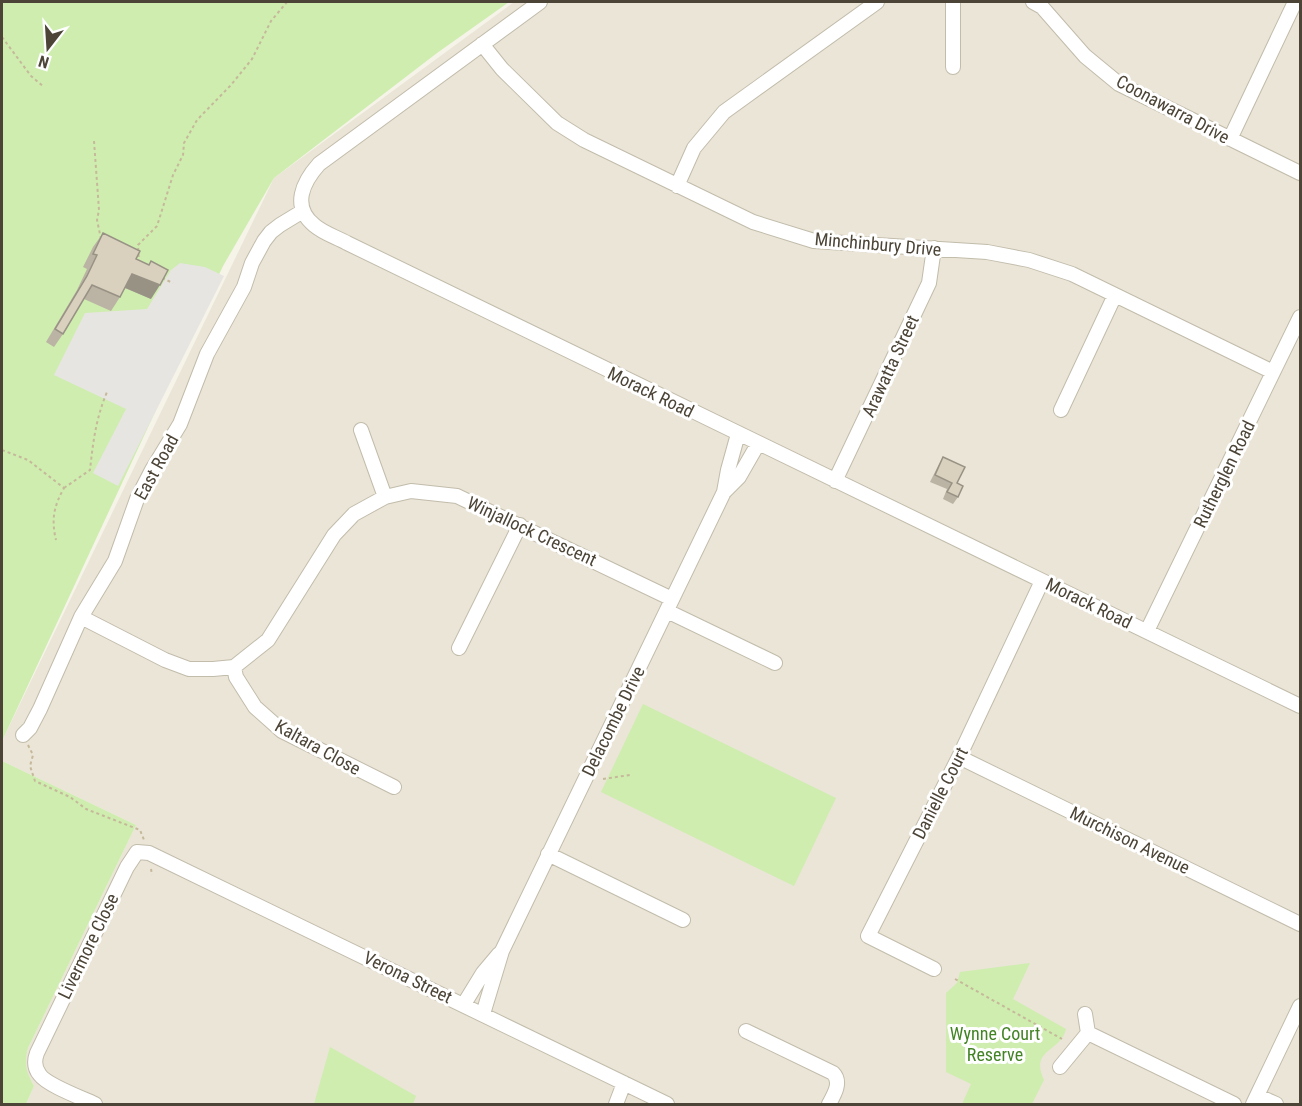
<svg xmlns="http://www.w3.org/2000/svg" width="1302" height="1106" font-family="'Roboto Condensed',sans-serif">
  <rect width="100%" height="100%" fill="#f6f3e9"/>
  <path fill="#eae5d7" d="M514 2H1300V1104H26L34 1086 27 1074 25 1062 28 1048 136 825 2 761V741L274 178Z"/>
  <path fill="#ceedaf" d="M2 2H509L437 53 274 178 223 266 2 741Z
    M643 704 836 798 794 886 601 792Z
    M2 761 136 825 28 1048C24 1064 26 1072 34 1086L26 1104H2Z
    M1030 963 1013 999 1066 1029C1061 1052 1029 1049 1044 1080L1032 1104H962L971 1084 946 1072V993L957 983 960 972Z
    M330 1047 416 1096 413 1104H314Z"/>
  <path fill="#e7e5e1" d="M180 263 205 267 224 276 118 486 93 473 126 409 54 375 85 313 147 309 171 270Z"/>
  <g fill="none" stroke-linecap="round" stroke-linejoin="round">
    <defs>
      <path id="minor" d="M540 2 319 164C303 182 291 206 314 225 323 233 336 237 347 243L1300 706
        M1033 2 1042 7 1085 56 1119 84 1300 173
        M482 44 502 69 557 123 584 140 753 222 814 241 987 252 1029 260 1072 274 1273 372
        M953 67V2
        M1230 139 1295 2
        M677 186 694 148 724 112 877 2
        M1061 410 1115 295
        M361 430 385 497
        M835 481 929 283 934 248
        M724 492 739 477 758 444
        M667 611 775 663
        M81 617 165 660 189 669H213L234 667 268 640 334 535 354 514 385 497 411 491 457 496 672 599
        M1147 631 1300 317
        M459 648 520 525
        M234 667 236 677 255 707 282 731 394 787
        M23 735 30 728 40 709 81 617 115 561 137 499 152 470 180 424 207 354 244 287 252 263 264 241 271 232 280 225 303 211
        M959 757 1300 924
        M548 854 683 920
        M934 969 868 936 959 757 1042 581
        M464 1004 483 973 499 954
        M483 1014 502 951 724 492 728 470 738 434
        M1085 1014 1088 1033
        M746 1031 833 1073C842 1082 834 1095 829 1104
        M1060 1067 1088 1033 1234 1104
        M1258 1096 1276 1104
        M95 1104C82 1098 47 1085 40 1075 34 1068 34 1061 37 1053L127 867 137 852 149 853 667 1104
        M616 1104 624 1083
        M1253 1104 1300 1006"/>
    </defs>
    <use href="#minor" stroke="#c2bcab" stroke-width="16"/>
    <path stroke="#c6b99b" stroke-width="2" stroke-dasharray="3 3" stroke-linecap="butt" d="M2 37 31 76 44 87
      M94 141 99 210 97 220 101 239
      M139 263 138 245 157 226 173 175 183 155 184 143 197 120 231 85 252 59 271 21 287 2
      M162 278 173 283
      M2 450 28 460 64 488C54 506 51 519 56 540
      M64 488 90 470C93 442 96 418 107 392
      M28 745 33 755 30 766 35 781 70 797 86 809 140 830 144 840
      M603 779 630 775
      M151 869 152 875
      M955 979 1062 1039"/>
    <use href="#minor" stroke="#fff" stroke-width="14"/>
  </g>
  <path fill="#bbb3a3" d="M103 233 136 259 151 299 125 288 120 297 111 311 84 299 63 334 54 347 46 342 77 290 87 269 83 267 93 247Z
    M943 457 958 497 953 504 943 499 947 489 930 482 939 464Z"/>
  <path fill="#989285" d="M132 274 160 285 151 299 123 287Z"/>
  <path fill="#d9d0be" stroke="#989285" stroke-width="1.5" d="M103 233 140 251 136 259 149 265 151 261 168 270 160 285 132 274 120 297 92 285 63 334 55 329 87 276 97 255 93 254Z
    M943 457 965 467 957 483 963 486 958 497 947 492 952 483 935 475Z"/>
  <g text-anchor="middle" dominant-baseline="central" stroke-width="6" stroke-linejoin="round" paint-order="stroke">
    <g font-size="18" fill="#4b4437" stroke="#fff">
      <text transform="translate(1173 109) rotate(28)">Coonawarra Drive</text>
      <text transform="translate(878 244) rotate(5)">Minchinbury Drive</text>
      <text transform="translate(890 366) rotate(-65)">Arawatta Street</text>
      <text transform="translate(651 392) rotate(26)">Morack Road</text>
      <text transform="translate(156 467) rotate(-61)">East Road</text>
      <text transform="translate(1224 474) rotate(-64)">Rutherglen Road</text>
      <text transform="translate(532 531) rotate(25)">Winjallock Crescent</text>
      <text transform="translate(1089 603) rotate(26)">Morack Road</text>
      <text transform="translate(613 721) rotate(-64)">Delacombe Drive</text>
      <text transform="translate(318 747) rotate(29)">Kaltara Close</text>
      <text transform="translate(940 793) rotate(-63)">Danielle Court</text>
      <text transform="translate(1130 840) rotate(26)">Murchison Avenue</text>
      <text transform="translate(88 946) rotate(-64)">Livermore Close</text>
      <text transform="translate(408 977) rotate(26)">Verona Street</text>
    </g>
    <g font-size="18" fill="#428324" stroke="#fff">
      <text x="995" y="1033">Wynne Court<tspan x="995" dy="21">Reserve</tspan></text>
    </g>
  </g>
  <rect width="1302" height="1106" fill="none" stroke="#4b4437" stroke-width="6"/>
  <g transform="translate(48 48) rotate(197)" stroke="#ffffff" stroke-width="4.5" paint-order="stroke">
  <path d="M0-4.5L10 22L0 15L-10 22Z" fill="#4b4437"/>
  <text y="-9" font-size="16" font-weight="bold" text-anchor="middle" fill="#4b4437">N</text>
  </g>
</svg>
